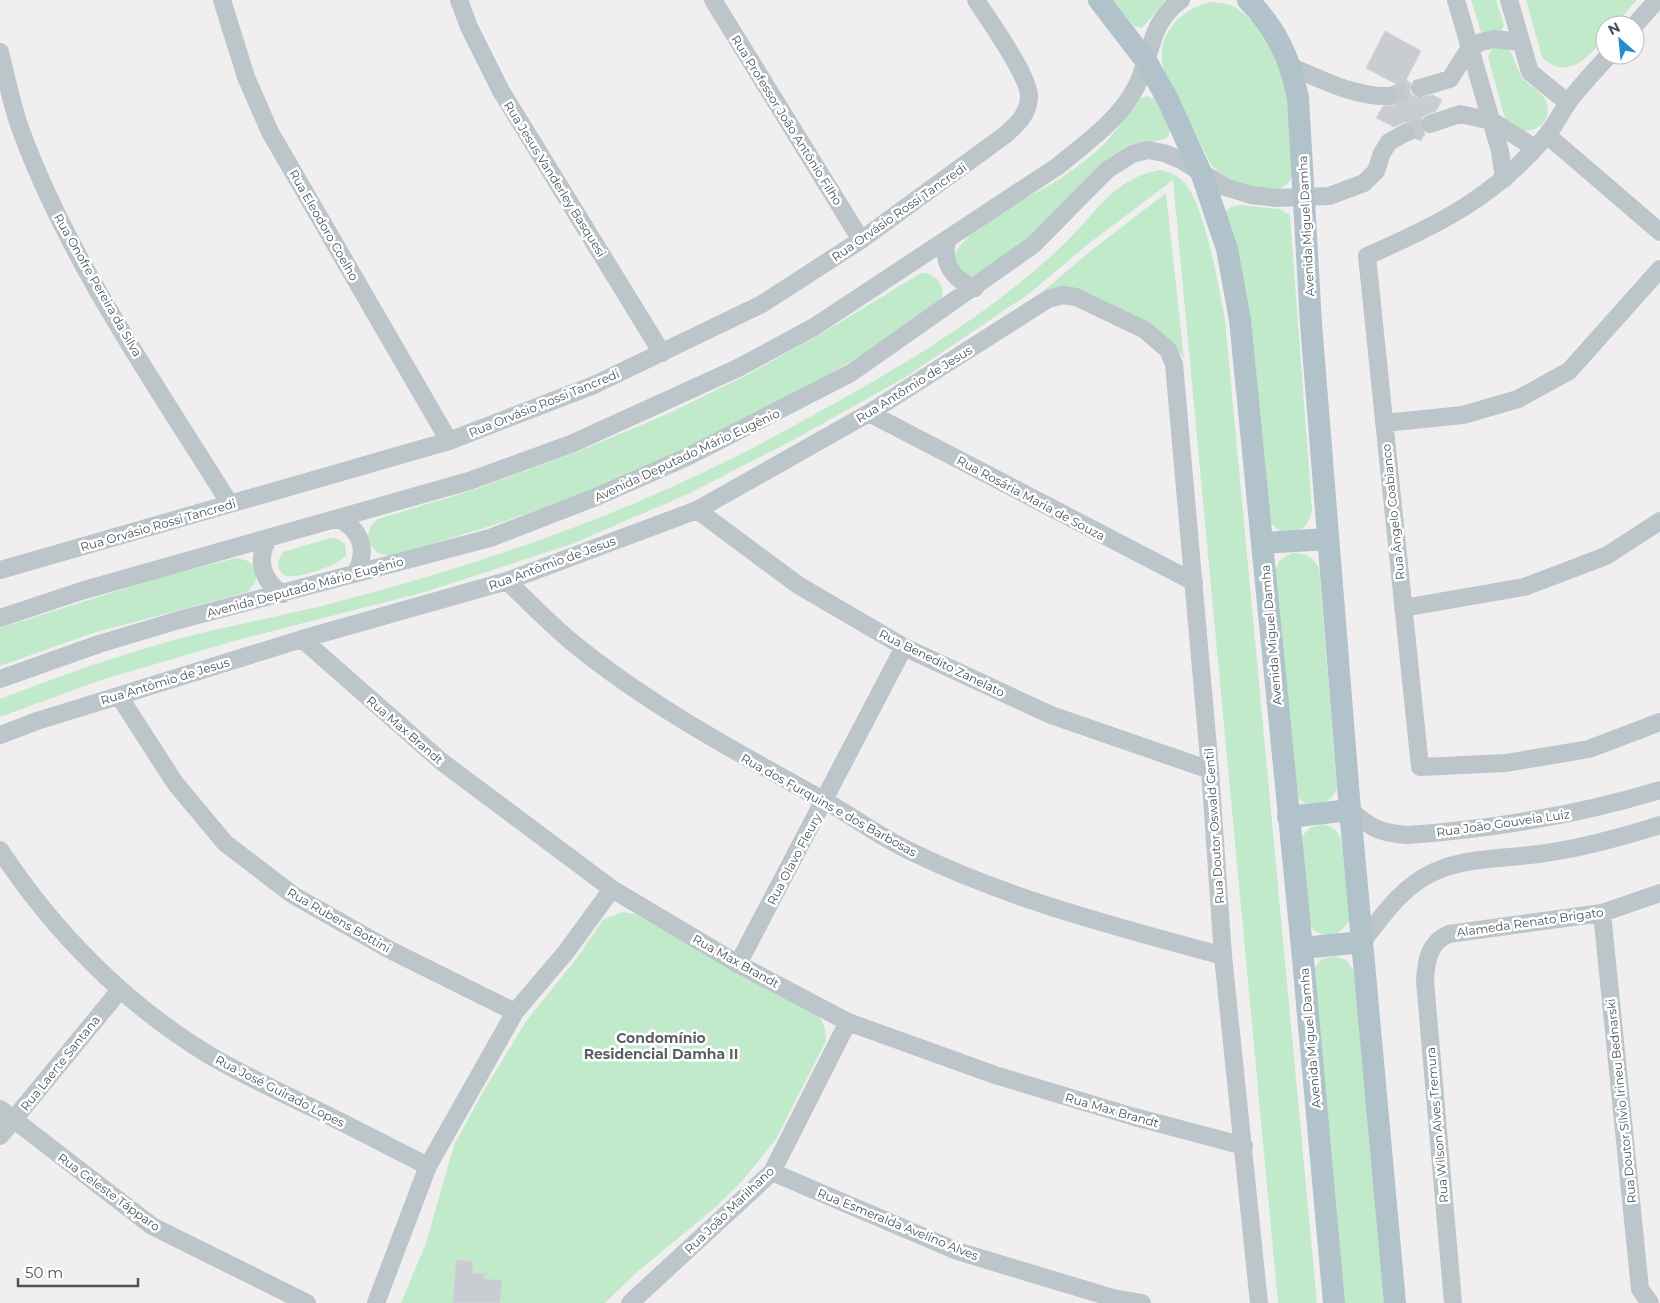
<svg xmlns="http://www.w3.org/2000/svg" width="1660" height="1303" font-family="Montserrat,sans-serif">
  <rect width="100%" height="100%" fill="#f1eeef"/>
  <path fill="#c1eacb" d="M1112 0H1166L1142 28 1134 26Z
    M1471 0H1496L1504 25 1501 32 1482 35Z
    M1526 0H1637L1615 25H1605V37C1588 57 1568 82 1542 57Z
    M1211 2C1220 3 1229 3 1236 8 1261 24 1286 67 1289 95 1292 122 1292 149 1293 176 1276 207 1226 184 1210 163L1163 68C1156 34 1179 10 1211 2Z
    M1496 46 1508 48C1515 57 1516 69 1523 79 1531 88 1544 92 1547 104 1554 130 1516 141 1505 119L1488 57 1491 50Z
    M1147 96 1157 100 1171 127 1168 137 1163 140 1128 145 1100 164 1028 238 976 275 969 276 958 268 955 255C965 228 1028 198 1053 183 1066 175 1079 165 1091 156 1111 140 1125 117 1141 98Z
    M1160 170C1169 172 1177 175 1184 182 1205 205 1219 287 1225 320L1317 1303H1278L1173 180 1087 245 1030 293 904 378 797 438 688 494 572 544 425 592 234 641 101 680 0 717V699C64 674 130 651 197 634 244 623 290 614 337 602 482 564 628 514 762 443 866 387 984 323 1069 239 1099 209 1115 178 1160 170Z
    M1166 193 1184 359C1162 326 1125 312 1090 294L1080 289 1042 292 1093 249Z
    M1240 205 1280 209 1290 215 1312 510C1309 535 1282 541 1269 520L1225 212 1231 207Z
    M921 273C934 273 941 280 943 293L938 305C907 325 877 346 845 365 766 414 677 455 591 490 526 516 459 536 393 555 370 558 359 533 378 519L476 489 574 453 663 416 743 377 819 335Z
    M330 538H336L345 544 346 555C340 565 294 581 284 575 279 572 278 566 278 561L283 552Z
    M1292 553C1305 552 1313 557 1319 568L1337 788C1331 804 1322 803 1306 804L1296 796 1274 572 1280 560Z
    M236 558C258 560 264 577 247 592L93 633 0 666V628L165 576Z
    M1324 824 1335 829 1341 839 1350 919C1341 939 1320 940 1308 924L1302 836 1311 827Z
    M623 912 636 914 810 1009C822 1017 826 1026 826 1041L776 1139 743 1180 716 1207 637 1272 605 1303H401L426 1243 454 1145 483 1092 527 1020 577 958 603 920Z
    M1334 956 1346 960 1354 971 1385 1303H1342L1314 969 1322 959Z"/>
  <path fill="#c9ccd1" stroke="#d3d6d9" d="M1385 31 1421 51 1406 80 1411 83 1410 91 1412 95 1418 98 1433 95 1442 100 1436 111 1422 117 1420 127 1425 133 1421 141 1414 138V128L1410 124 1405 122 1394 127 1376 118 1383 106 1394 105 1400 97 1394 87 1396 84 1366 68Z
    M456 1260 473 1261 472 1273 485 1274 484 1279 502 1280 500 1303H453Z"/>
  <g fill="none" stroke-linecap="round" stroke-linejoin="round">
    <path stroke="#c7c8ca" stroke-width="18" stroke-dasharray="18 9" stroke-linecap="butt" d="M1389 96 1420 88
      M1405 133 1430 124"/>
    <path stroke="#bbc5ca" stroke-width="18" d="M222 0 246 77 270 132 449 441
      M459 0 469 27 501 91 662 353
      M713 0 861 240
      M1456 0 1500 151 1504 179
      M1509 0 1530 72 1568 103
      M1635 25 1657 0
      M0 52C6 76 11 101 19 125 66 257 156 385 230 504
      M1609 55C1595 71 1579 87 1567 104 1560 115 1554 127 1546 136 1495 197 1438 225 1367 256L1420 767 1506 763 1589 749 1660 722
      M1292 67C1323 80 1355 97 1389 96
      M1420 88 1450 79 1469 49 1481 42 1494 39 1521 42
      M1430 124 1460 114 1492 121 1535 148
      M1547 135 1660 232
      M947 240C942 263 953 280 975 288
      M869 413 1194 582
      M1384 423 1463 415 1518 399 1569 371 1660 269
      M697 510 798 585 904 647 1051 715 1210 770
      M338 519C362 529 368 552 355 574
      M268 539C256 560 262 581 283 594
      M0 570 449 441 594 385 762 304 861 240 1005 135C1017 124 1028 115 1029 98 1031 78 988 19 976 0
      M507 581C529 602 550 624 573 643 650 706 737 752 823 800 853 816 881 838 912 852 1010 900 1118 927 1223 956
      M1403 608 1524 587 1606 556 1660 521
      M0 618 81 591 469 481 571 444 738 368 814 327 1058 166C1086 143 1120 119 1136 87 1153 54 1148 24 1181 0
      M302 639 442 762 612 889 738 964 848 1022 995 1075 1131 1116 1244 1146
      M0 679 99 644 179 620 490 538 596 497 687 457 851 373 1033 245 1107 170 1132 154 1148 150 1164 153 1181 160 1225 187 1251 195 1277 198 1329 196 1364 183 1376 171 1382 153 1389 142 1405 133
      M119 696 175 783 225 843 293 895 390 950 515 1012
      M0 735 37 721 302 639 507 581 697 510 869 413 1048 299 1063 295 1076 297 1145 330 1168 350 1174 364 1210 770 1223 956 1259 1303
      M1350 810C1371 828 1379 833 1407 835 1493 829 1577 815 1660 790
      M0 850C54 932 125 1004 209 1055 243 1075 278 1091 313 1108 352 1127 390 1147 428 1166
      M1602 913 1640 1289 1650 1303
      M1362 942C1383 915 1403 885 1436 871 1471 856 1514 859 1552 852 1589 846 1625 836 1660 825
      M738 964 904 647
      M0 1109 152 1226 307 1303
      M0 1136 120 990
      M772 1172 957 1251 1113 1298 1142 1303
      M376 1303 428 1166 515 1012 566 952 612 889
      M630 1303 772 1172 848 1022
      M1453 1303 1425 981C1426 961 1429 942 1449 934L1602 913 1660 893"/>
    <path stroke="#b1c2cb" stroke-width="22" d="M1099 0 1146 61 1168 100 1202 175 1227 249 1240 320 1302 948 1334 1303
      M1248 0C1277 30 1290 58 1298 98L1311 323 1350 810 1395 1303
      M1262 543 1328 539
      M1288 817 1350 810
      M1302 948 1362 942"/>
  </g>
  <g text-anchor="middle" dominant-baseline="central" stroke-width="5" stroke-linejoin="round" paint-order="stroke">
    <g font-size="12" fill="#48545a" stroke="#fff">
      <text transform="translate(787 120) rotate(58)">Rua Professor João Antônio Filho</text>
      <text transform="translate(555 179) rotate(58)">Rua Jesus Vanderley Basquesi</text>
      <text transform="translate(899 212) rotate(-35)">Rua Orvásio Rossi Tancredi</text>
      <text transform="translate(324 225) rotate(60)">Rua Eleodoro Coelho</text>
      <text transform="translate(1306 226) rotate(-93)">Avenida Miguel Damha</text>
      <text transform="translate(98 285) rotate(60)">Rua Onofre Pereira da Silva</text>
      <text transform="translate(914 384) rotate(-32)">Rua Antômio de Jesus</text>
      <text transform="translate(544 403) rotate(-22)">Rua Orvásio Rossi Tancredi</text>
      <text transform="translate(687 455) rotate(-25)">Avenida Deputado Mário Eugênio</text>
      <text transform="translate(1031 498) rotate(28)">Rua Rosária Maria de Souza</text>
      <text transform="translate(1393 512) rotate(-96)">Rua Ângelo Coabianco</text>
      <text transform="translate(158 525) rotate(-16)">Rua Orvásio Rossi Tancredi</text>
      <text transform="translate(552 563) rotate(-20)">Rua Antômio de Jesus</text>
      <text transform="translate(305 587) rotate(-15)">Avenida Deputado Mário Eugênio</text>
      <text transform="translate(1271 635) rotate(-95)">Avenida Miguel Damha</text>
      <text transform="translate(942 663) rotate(26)">Rua Benedito Zanelato</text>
      <text transform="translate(165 681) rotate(-17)">Rua Antômio de Jesus</text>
      <text transform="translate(405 730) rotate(41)">Rua Max Brandt</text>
      <text transform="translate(829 805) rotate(29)">Rua dos Furquins e dos Barbosas</text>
      <text transform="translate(1503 823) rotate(-8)">Rua João Gouveia Luiz</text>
      <text transform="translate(1214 826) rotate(-94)">Rua Doutor Oswald Gentil</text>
      <text transform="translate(794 859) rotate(-62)">Rua Olavo Fleury</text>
      <text transform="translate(339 920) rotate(30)">Rua Rubens Bottini</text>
      <text transform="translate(1530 922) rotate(-8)">Alameda Renato Brigato</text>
      <text transform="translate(736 961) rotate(29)">Rua Max Brandt</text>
      <text transform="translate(1310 1038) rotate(-95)">Avenida Miguel Damha</text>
      <text transform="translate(60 1063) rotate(-51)">Rua Laerte Santana</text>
      <text transform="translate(280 1091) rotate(27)">Rua José Guirado Lopes</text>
      <text transform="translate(1621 1101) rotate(-96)">Rua Doutor Sílvio Irineu Bednarski</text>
      <text transform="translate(1112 1110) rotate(16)">Rua Max Brandt</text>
      <text transform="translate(1437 1125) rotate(-95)">Rua Wilson Alves Tremura</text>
      <text transform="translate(109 1192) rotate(36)">Rua Celeste Tápparo</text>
      <text transform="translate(729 1210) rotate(-44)">Rua João Marilhano</text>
      <text transform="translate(898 1224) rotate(22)">Rua Esmeralda Avelino Alves</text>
    </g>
    <g font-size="14" font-weight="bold" fill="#5c6063" stroke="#fff">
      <text x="661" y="1038">Condomínio<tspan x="661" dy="16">Residencial Damha II</tspan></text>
    </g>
  </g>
  <g transform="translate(1620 40) rotate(333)"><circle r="24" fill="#ffffff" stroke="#b6bbbd"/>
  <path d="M0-4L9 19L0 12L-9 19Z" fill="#2a8bcf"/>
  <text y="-8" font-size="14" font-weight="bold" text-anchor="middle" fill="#48545a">N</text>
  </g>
  <path d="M18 1278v8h120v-8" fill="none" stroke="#48545a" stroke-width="2.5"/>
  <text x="25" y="1278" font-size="15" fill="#48545a" stroke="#ffffff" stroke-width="4" paint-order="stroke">50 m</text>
</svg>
